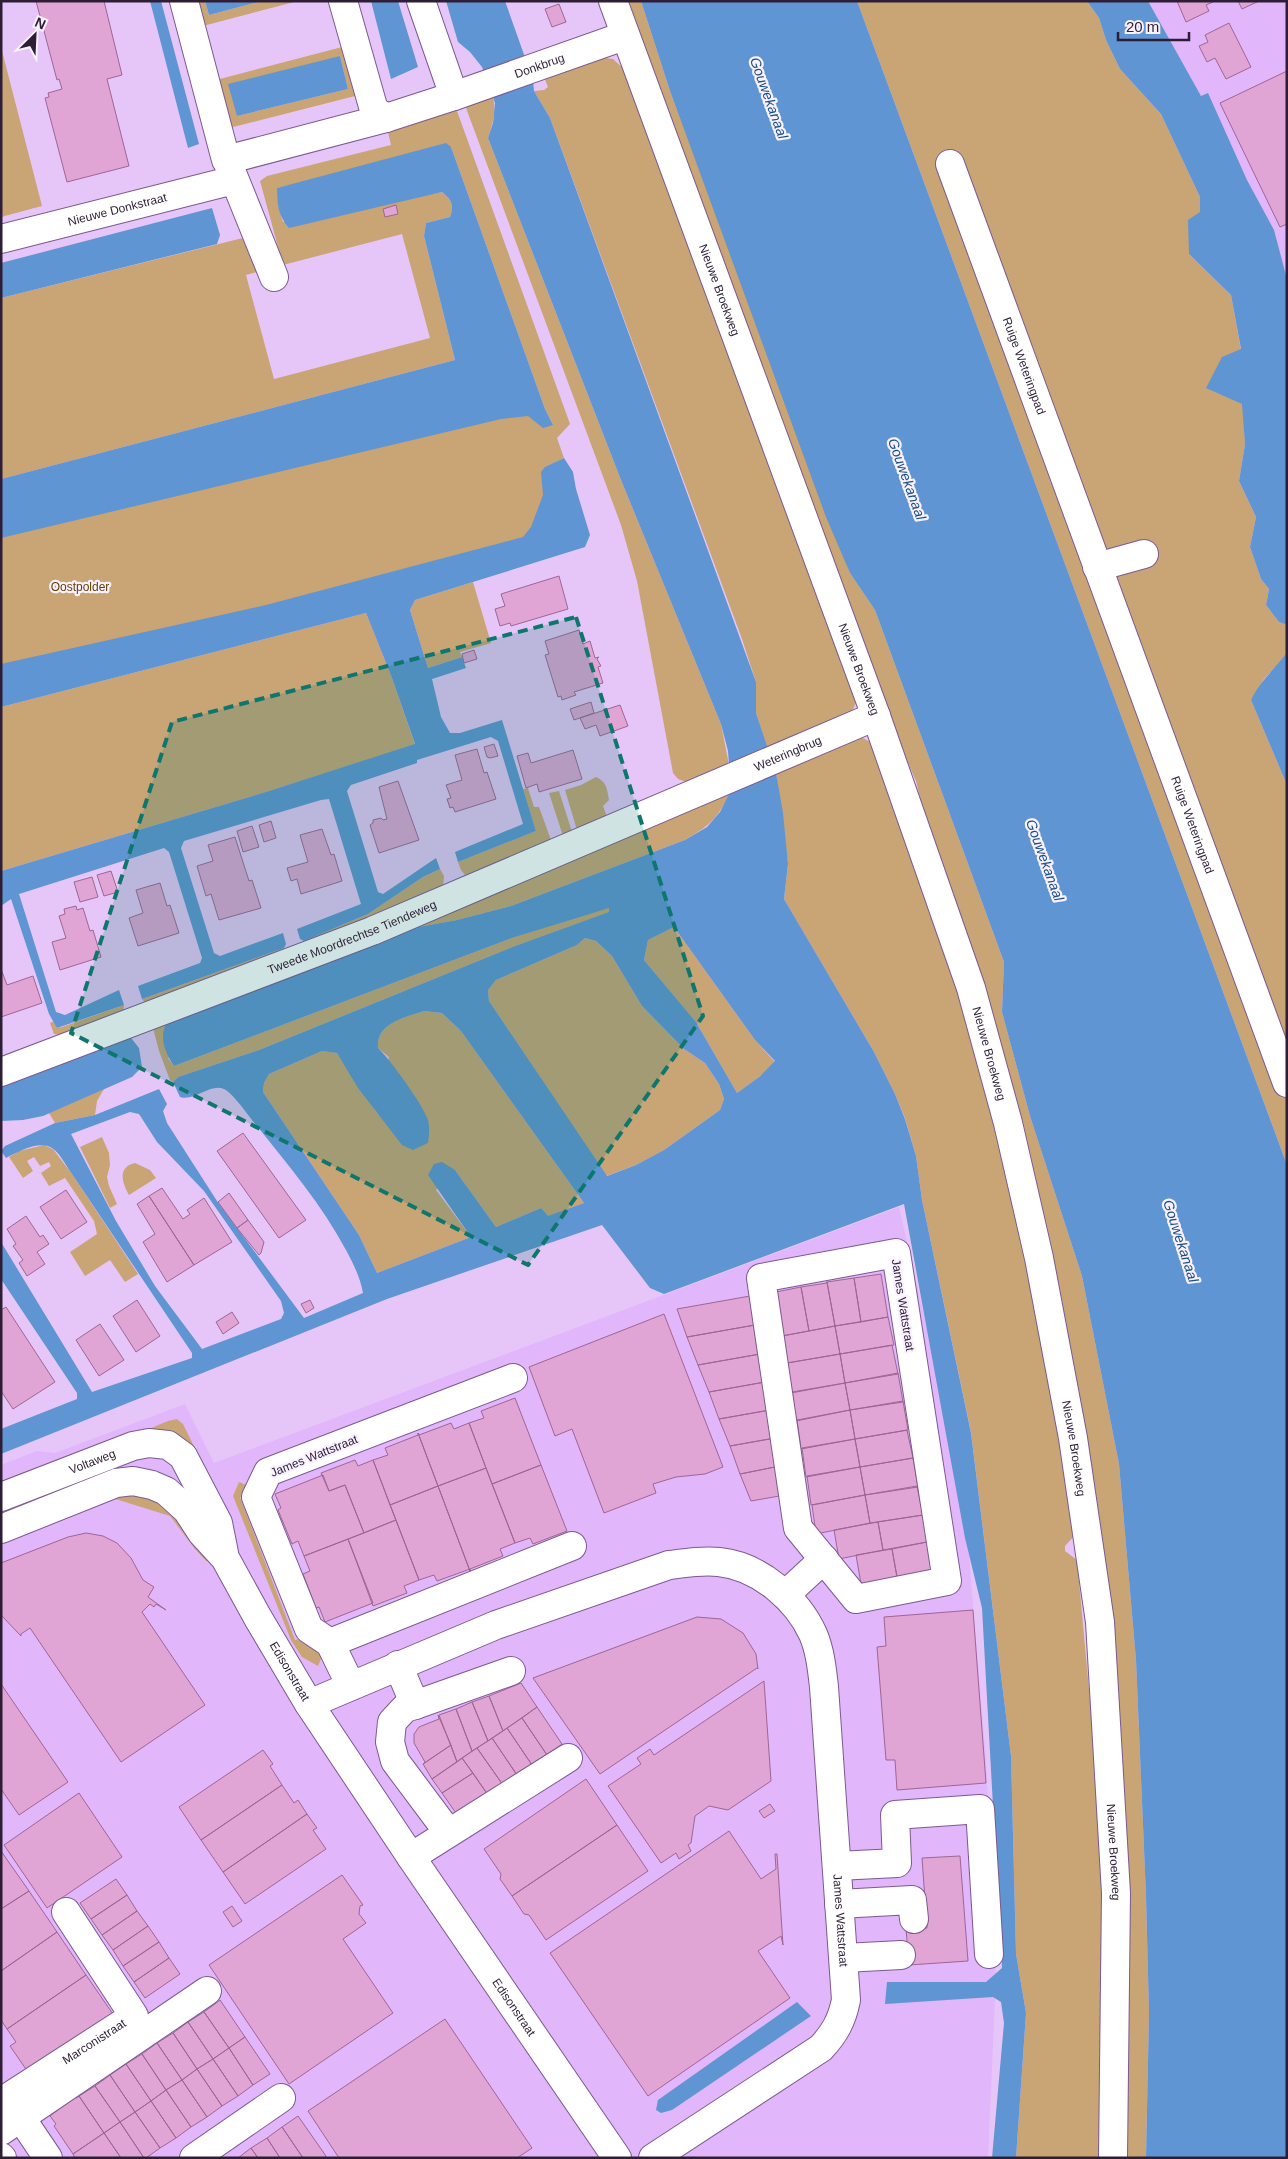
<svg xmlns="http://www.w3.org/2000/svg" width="1288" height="2159" font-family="Arial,sans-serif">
  <rect width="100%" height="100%" fill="#e6c6f8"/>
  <path fill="#e1b6fb" d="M1148 1H1287V279L1274 230 1247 180 1208 94 1201 96Z
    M899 1207 963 1485 986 1760 996 1977 988 2158H1V1465L37 1451 55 1453 185 1404 214 1463Z"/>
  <path fill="#c9a475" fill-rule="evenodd" d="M196 1H205L209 15 262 1H298L203 26Z
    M622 1H641L670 91 850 573 875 610 1004 962 1002 1012 1030 1116 1082 1276 1119 1464 1136 1660 1146 1896 1149 2013 1146 2158H1119L1087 1497 916 781 908 763 894 745 680 150 678 137 673 123Z
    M857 1H1087L1099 18 1106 40 1120 69 1161 114 1200 197V212L1189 254 1231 295 1241 350 1245 444 1239 481 1256 517 1250 547 1261 579 1269 589 1266 605 1279 622 1287 625V652L1278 664 1264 679 1251 700 1287 785V1165Z
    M346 46 359 95 229 128 216 80ZM340 56 348 89 237 116Z
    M1 47 42 206 1 217Z
    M599 57 613 59 627 72 858 697 852 712 767 748 756 713V682L742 639 550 118 534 91 544 90 548 87 544 77Z
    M492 93C497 109 493 123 488 138L621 480 721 724 729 765 686 782 678 779 673 773 637 581 621 525 466 108 471 101Z
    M453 108 457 111 570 424 557 438 564 458 550 465 541 525 502 562 1 686V526L532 397 553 425 545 409 451 147 277 188C277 200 279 210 283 222L442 192C452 200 454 205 450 217L426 223 424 236 455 360 1 479V298L251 236 260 271 246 275 274 379 430 338 402 234 283 265 260 181 267 176 391 145 387 128Z
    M473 582 491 643 460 652 462 657 428 668 410 610 415 600Z
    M366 613 392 678 415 745 269 791 1 871V707Z
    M859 736 876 745 977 1035 1042 1320 1076 1534 1065 1546V1551L1077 1560 1094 1744 1103 1908 1101 2158H1016L1026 2013 1016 1954 1011 1756 971 1432 922 1200 916 1156 905 1118 895 1094 874 1052 784 899 788 864 776 773Z
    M596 777C607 782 607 789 609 800L603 806 607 817 577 830 565 790 581 785Z
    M528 788 534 807H539L551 840 465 875 461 870 458 862 536 831 523 789Z
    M731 790C718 818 712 824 685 840L511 906 457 920 402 930 168 1058 174 1066 512 938 603 909 609 908 610 912 515 946 259 1050 178 1077 173 1082 170 1080 159 1051 152 1024Z
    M559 791 572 832 563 836 549 793Z
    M440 869 444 876 443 887 308 945 304 941 368 914 423 877Z
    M674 927 755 1040 775 1062 759 1077 737 1093 696 1022 644 960 648 940Z
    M585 938 596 941 612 956 642 1006 684 1049 705 1063 719 1084 724 1099 720 1110 664 1150 636 1165 606 1176 489 1001 488 990 496 980 577 945Z
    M284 948 281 956 147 1005 142 999Z
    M124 1005 123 1017 65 1036 54 1034 50 1023 54 1021 57 1028 62 1027Z
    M424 1011 442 1013 461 1031 584 1203 547 1217 541 1208 496 1227 455 1170 436 1190 471 1237 377 1273 359 1235 263 1092 264 1083 269 1074 322 1051 337 1053 377 1113 389 1057 378 1048C376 1023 404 1018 424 1011Z
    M104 1089 97 1101 95 1115 55 1123 49 1113Z
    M102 1137 109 1153 110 1165 107 1177 109 1186 117 1204 110 1208 80 1147Z
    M44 1145 53 1149 72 1174 138 1274 125 1282 110 1260 85 1276 70 1252 97 1234 94 1221 65 1178 49 1186 41 1173 51 1166 49 1162 40 1166 34 1157 27 1161 33 1171 23 1178 9 1157 19 1151Z
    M135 1163 150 1170 156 1178 129 1195C122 1183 117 1167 135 1163Z
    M177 1419 183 1424 214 1487 235 1542 190 1455 132 1436 168 1421Z
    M239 1482 249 1486 246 1494 240 1497 295 1640 302 1638 318 1650 322 1656 318 1666 302 1657 291 1640 233 1496Z
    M151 1494 189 1528 209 1561H206L195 1549 170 1516 106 1496Z"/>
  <path fill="#5f95d2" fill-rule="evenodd" d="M150 1H161L199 144 188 148Z
    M205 1H262L209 15Z
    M371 1H398L418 67 391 79Z
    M446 1H505L533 80 534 91 550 118 756 682V713L776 773 783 813 788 864 784 899 874 1052 895 1094 905 1119 916 1156 922 1200 971 1433 1011 1756 1016 1954 1026 2013 1016 2158H992L1004 2023 1001 2002 993 1997 885 2004 887 1982H986L1002 1968 982 1608 965 1538 904 1204 664 1294 650 1288 602 1225 387 1299 1 1454V1429L77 1399V1393L1 1279V1242L92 1392 192 1358V1353L72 1174C66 1166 60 1153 52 1148 39 1140 18 1152 6 1158L1 1151 5 1146 55 1123 95 1115 159 1089 167 1104 163 1111 167 1123 217 1201 304 1318 363 1293C360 1277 354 1265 346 1250 322 1205 289 1166 257 1126 249 1117 234 1094 224 1089 210 1083 194 1102 180 1097L173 1082 178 1077 259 1050 515 946 609 912V908L512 938 174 1066C164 1050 159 1038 167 1021L402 930 457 920 511 906 685 840 707 827 720 812 731 790 728 751 721 724 621 480 488 138 493 123 495 103 482 67 470 52 458 42ZM674 927 755 1040 775 1061 759 1077 737 1093 696 1022 644 960 648 940ZM585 938 596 941 612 956 642 1006 684 1049 705 1063 719 1084 724 1099 720 1110 664 1150 636 1165 607 1176 489 1001 488 990 496 980 577 945ZM424 1011 442 1013 461 1031 584 1203 548 1216 541 1208 496 1227 455 1170 442 1162 434 1164 428 1175 471 1237 377 1273 359 1235 263 1092 264 1083 269 1074 322 1051 337 1053 358 1088 402 1145 413 1150 428 1143C429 1135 430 1128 428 1120 423 1105 390 1059 378 1048 376 1023 404 1018 424 1011ZM130 1112 139 1114 157 1142 204 1191 281 1301 284 1313 281 1319 202 1349 155 1286 116 1221 71 1134Z
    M641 1H857L1287 1165V2158H1146L1149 2013 1146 1896 1136 1660 1119 1464 1082 1276 1030 1116 1002 1012 1004 962 875 610 850 573 826 517 670 91Z
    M1087 1H1148L1201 96 1208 93 1247 180 1274 230 1287 279V625L1279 622 1266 605 1269 589 1261 579 1250 547 1256 517 1239 481 1245 444 1242 404 1206 388 1222 357 1241 349 1231 295 1189 254 1188 220 1200 212V197L1161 114 1120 69 1106 40 1099 18Z
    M340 56 348 89 237 116 228 84Z
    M446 143 451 147 545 409 553 425 543 428 528 416 501 419 1 538V479L455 360 424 236 426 223 450 217C454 205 452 200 442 192L289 228C278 216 277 203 277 188Z
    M212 208 220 235 217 244 1 298V263Z
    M564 458 573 472 576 489 590 535 585 547 415 600 410 610 428 668 462 657 466 668 432 679 441 717 450 733H460L502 720 536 831 458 862 455 852 523 824 498 741 491 737 417 760V763L351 785 347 791 378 892 383 894 436 858 440 869 423 877 368 914 304 941 300 939 297 929 361 904 329 799 321 800 184 841 181 848 214 953 220 956 283 933 286 944 284 948 142 999 138 986 200 963 202 958 169 852 164 848 19 894 56 1012 65 1015 119 990 124 1005 57 1028 49 1014 11 899 1 906V871L269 791 415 744 392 678 366 613 1 707V664L266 605 523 537 531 527 543 495 541 472 545 467Z
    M1287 652V785L1251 700C1260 681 1275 669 1287 652Z
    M128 1034 139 1048 142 1067 132 1077 43 1116 23 1120 1 1121V1086Z
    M797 2002 811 2016 672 2110 661 2113 656 2110 658 2100Z"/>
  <path fill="#e0a4d5" stroke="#9e6695" d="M36 1H104L122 75 107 79 129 166 67 182 45 98 49 97 48 93 62 89 59 79 57 80Z
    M1177 1H1213V2L1206 5 1209 11 1186 22Z
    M1238 1H1259L1242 9Z
    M559 4 566 22 552 27 545 9Z
    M1229 23 1251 67 1226 79 1215 58 1207 62 1199 46 1208 42 1205 35Z
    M1287 71V224L1280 227 1220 103Z
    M396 205 398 214 385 217 383 209Z
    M559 576 568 609 511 626 510 623 500 626 495 609 505 606 501 594Z
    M579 630 583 644 590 641 595 658 599 657 597 659 601 666 598 667 603 683 574 692 576 695 562 700 561 696 558 697 546 658 545 655 549 654 545 641Z
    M474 650 477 659 464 663 462 654Z
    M591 702 594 713 574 720 570 709Z
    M620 705 628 726 600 736 596 725 585 729 580 718Z
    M494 744 498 756 490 758 487 757 484 747Z
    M477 749 484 773 487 772 496 799 455 812 453 807 450 808 447 799 451 798 446 785 462 780 455 755Z
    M573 750 582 779 539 792 537 784 526 788 517 756 528 753 531 763Z
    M398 781 419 840 379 853 370 825 373 823V820L381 818 383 820 387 819 379 787Z
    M271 821 276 838 264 842 259 825Z
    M252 826 259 847 243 852 237 831Z
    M322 829 331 855 334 854 342 881 301 894 297 879 291 881 287 868 308 862 300 835Z
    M235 837 249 881 252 880 261 908 219 920 211 894 206 896 197 866 213 861 208 845Z
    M111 871 118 892 104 896 97 875Z
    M92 877 98 897 80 902 74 882Z
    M160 883 167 906 170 905 179 933 138 946 129 918 143 913 136 890Z
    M76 906 77 910 83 908 90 931 93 930 101 957 60 970 52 942 66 938 59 916 65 914 64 909Z
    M1 969 7 985 33 976 42 1003 1 1017Z
    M243 1133 306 1220 279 1238 217 1151Z
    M162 1188 183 1219 190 1214 187 1210 204 1198 232 1242 194 1265 149 1196Z
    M66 1190 87 1222 61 1239 40 1207Z
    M229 1193 248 1220 237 1228 218 1202Z
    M149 1196 194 1265 167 1282 143 1242 155 1234 137 1204Z
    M26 1216 40 1237 43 1235 49 1244 37 1252 45 1264 27 1276 19 1263 23 1260 13 1246 16 1244 7 1229Z
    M248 1220 264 1242 261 1253 259 1255 237 1228Z
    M881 1274 888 1317 861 1322 854 1278Z
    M854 1278 861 1322 835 1326 827 1282Z
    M826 1282H827L835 1326 809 1331 801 1287 827 1283Z
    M801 1287 809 1331 782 1336 776 1292Z
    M750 1296 755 1325 687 1337 677 1309Z
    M137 1300 160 1336 136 1352 113 1316Z
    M310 1300 314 1308 306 1313 301 1304Z
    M6 1307 55 1382 13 1409 1 1391V1310Z
    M232 1312 239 1323 223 1334 216 1322Z
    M664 1314 723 1467 705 1474 676 1477 653 1484 656 1493 604 1513 572 1429 555 1436 529 1367Z
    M888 1317 894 1345 840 1354 835 1326Z
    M100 1324 124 1360 99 1376 76 1340Z
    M755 1325 760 1354 698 1365 687 1337Z
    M835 1326 840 1354 787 1363 782 1336Z
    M892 1345 898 1374 845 1383 840 1354Z
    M760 1354 765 1382 709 1392 698 1365Z
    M840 1354 845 1383 791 1393 787 1363Z
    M898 1373 903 1402 850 1410 845 1383Z
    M765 1382 770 1410 719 1419 709 1392Z
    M845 1383 850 1410 796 1421 792 1392Z
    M515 1398 541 1465 492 1484 469 1423 484 1418 481 1411Z
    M903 1401 908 1430 855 1439 850 1410Z
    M770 1410 775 1438 730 1446 719 1419Z
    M850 1410 855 1439 801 1449 797 1420Z
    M451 1423 454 1429 469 1423 486 1468 438 1486 418 1433 419 1435Z
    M907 1430 913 1458 860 1467 855 1439Z
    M418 1433 438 1486 390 1505 373 1460 388 1455 385 1448 418 1435Z
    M775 1438 780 1466 740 1474 730 1446Z
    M855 1439 860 1467 806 1477 802 1448Z
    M913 1458 918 1487 865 1495 860 1467Z
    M355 1460 358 1466 373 1460 396 1520 364 1533 345 1485 329 1491 321 1473Z
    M541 1465 567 1531 533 1544 530 1538 515 1543 492 1484Z
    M780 1466 785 1495 751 1501 740 1474Z
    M860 1467 865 1495 811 1505 807 1476Z
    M486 1468 515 1543 500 1549 503 1556 470 1569V1571L438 1486Z
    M323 1475 329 1491 345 1485 364 1533 304 1556 298 1541 292 1544 278 1510 281 1508 275 1494Z
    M438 1486 470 1571V1569L437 1581 434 1575 419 1580 390 1505Z
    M917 1486 923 1515 870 1523 865 1495Z
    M865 1495 870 1523 816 1534 812 1505Z
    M923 1515 927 1542 883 1550 878 1522Z
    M396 1520 419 1580 404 1586 407 1593 373 1606 348 1539Z
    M878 1522 883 1550 839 1559 834 1530Z
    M86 1533 103 1536 117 1543 131 1558 143 1580 154 1587 148 1597 166 1610 156 1604 154 1607 150 1604 142 1612 205 1705 121 1762 30 1628 21 1634V1636L1 1615V1563L68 1537Z
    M348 1539 373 1603 325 1622 319 1607 316 1608 303 1574 310 1571 304 1556Z
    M927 1542 933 1571 897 1577 892 1549Z
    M892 1549 897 1577 861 1584 856 1555Z
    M973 1610 986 1783 897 1790 895 1760H886L877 1647 886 1646 884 1617Z
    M697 1617 721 1619 743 1633 756 1654 758 1669 757 1668 600 1774 533 1678Z
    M764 1681 771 1781 728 1810 709 1806 695 1816 691 1843 688 1845 691 1851 679 1859 676 1853 661 1863 608 1786 641 1764 637 1758 650 1749 654 1755Z
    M521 1683 537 1707 503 1731 489 1696Z
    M1 1684 68 1782 19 1815 1 1789Z
    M489 1696 503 1731 488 1741 472 1702Z
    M472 1702 488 1741 472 1751 456 1709Z
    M537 1707 562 1744 547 1755 522 1718Z
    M456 1709 472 1751 457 1762 439 1715Z
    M438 1715 451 1745 423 1764 425 1762 414 1743V1734L419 1727 439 1719Z
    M522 1718 547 1755 532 1765 507 1728Z
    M507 1728 532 1765 517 1775 492 1738Z
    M492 1738 517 1775 503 1785 477 1748Z
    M451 1745 457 1762 432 1779 423 1764Z
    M477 1748 503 1785 488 1795 462 1758Z
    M263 1750 273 1764 270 1766 282 1785 201 1840 179 1807Z
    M462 1758 473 1773 442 1793 432 1779Z
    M473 1773 488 1795 458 1816 442 1793Z
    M586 1779 617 1825 512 1896 500 1879 501 1874 484 1849Z
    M282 1785 294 1803 298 1800 307 1814 223 1872 201 1840Z
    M79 1793 122 1857 47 1908 4 1845Z
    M770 1804 775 1811 764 1818 759 1811Z
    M307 1814 317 1828 313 1830 326 1849 245 1904 223 1872Z
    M617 1825 648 1871 546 1940 529 1915 524 1914 512 1896Z
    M729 1831 761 1879 776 1869 775 1854H777L783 1945 781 1936 758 1951 790 1998 648 2096 550 1953Z
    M1 1851 29 1891 1 1909Z
    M960 1856 968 1961 909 1965 906 1929 927 1928 922 1858Z
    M342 1875 363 1905 360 1906 359 1914 366 1923 343 1939 393 2013 289 2084 209 1965Z
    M116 1879 127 1895 91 1919 80 1903Z
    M29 1891 57 1932 1 1971V1909Z
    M127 1895 137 1911 102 1935 91 1919Z
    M232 1906 242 1921 233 1927 223 1912Z
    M137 1911 148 1926 113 1950 102 1935Z
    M148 1926 159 1942 123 1966 113 1950Z
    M57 1932 86 1975 7 2029 1 2020V1971Z
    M159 1942 169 1958 134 1982 123 1966Z
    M169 1958 180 1974 145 1998 134 1982Z
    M86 1975 115 2017 30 2075 10 2046 16 2042 7 2029Z
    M220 2000 245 2037 229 2048 204 2012Z
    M204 2012 229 2048 213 2059 188 2022Z
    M445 2019 532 2148 517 2158H339L308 2111Z
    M188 2022 213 2059 197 2069 173 2033Z
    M173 2033 197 2069 182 2080 157 2043Z
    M245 2037 270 2074 253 2085 229 2048Z
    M157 2043 182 2080 166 2090 142 2054Z
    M229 2048 253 2085 238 2096 213 2059Z
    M142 2054 166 2090 151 2101 126 2064Z
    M213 2059 238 2096 222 2106 197 2069Z
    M126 2064 151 2101 135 2112 110 2075Z
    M197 2069 222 2106 207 2117 182 2080Z
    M110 2075 135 2112 120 2122 95 2086Z
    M182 2080 207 2117 191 2127 166 2090Z
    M95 2086 120 2122 104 2133 79 2096Z
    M166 2090 191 2127 176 2138 151 2101Z
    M75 2095 76 2098 79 2096 104 2133 73 2154 54 2126 56 2124 50 2116 59 2109 58 2107Z
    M151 2101 176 2138 160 2148 135 2112Z
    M135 2112 160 2148 146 2158H144L120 2122Z
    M298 2116 326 2156 324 2158H303L282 2127Z
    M120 2122 144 2158H121L104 2133Z
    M282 2127 303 2158H280L267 2138Z
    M104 2133 121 2158H75L73 2154Z
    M267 2138 280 2158H258L251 2148Z
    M251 2148 258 2158H238Z"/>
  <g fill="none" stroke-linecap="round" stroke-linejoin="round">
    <defs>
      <g id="minor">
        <path id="s1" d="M184 1 226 160 386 118 454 96 624 36"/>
        <path d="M343 1 374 110 386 118"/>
        <path d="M421 1 454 96"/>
        <path id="s2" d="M613 1 876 716 971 988 1008 1123 1039 1258 1073 1438 1100 1622 1116 1893 1113 2158"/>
        <path d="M228 163 274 277"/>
        <path id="s3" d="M950 164 1287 1083"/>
        <path id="s4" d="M1 239 234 180"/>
        <path d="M1097 567 1144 554"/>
        <path id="s5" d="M1 1072 372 931 876 716"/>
        <path d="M896 1253 947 1581 856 1599 798 1528 761 1278Z"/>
        <path d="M513 1378 268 1472 256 1497 309 1629 330 1643 572 1546"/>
        <path id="s6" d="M1 1497 133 1446 149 1443 168 1445 183 1456 218 1523 224 1553"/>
        <path id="s7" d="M1 1529 116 1483 133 1481 152 1485 166 1491 187 1510 202 1533 225 1558 258 1618 309 1704 411 1857 617 2158"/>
        <path d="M785 1595 824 1559"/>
        <path d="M330 1643 351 1686"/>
        <path d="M398 1665 415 1705 511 1671"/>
        <path id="s8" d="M309 1704 496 1625 669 1565C686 1563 702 1560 719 1562 759 1566 797 1599 813 1634 820 1650 822 1669 824 1687L846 2000C842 2020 835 2033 821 2048L653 2158"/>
        <path d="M415 1705 405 1708 392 1722 390 1742 395 1761 448 1832"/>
        <path d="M411 1857 568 1758"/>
        <path d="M837 1866 897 1863 895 1815 980 1809 989 1954"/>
        <path d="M839 1904 912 1900 914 1919"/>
        <path d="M844 1958 901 1955"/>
        <path id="s9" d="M1 2102 134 2016 66 1912"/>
        <path d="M21 2118 48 2158"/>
        <path d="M1 2131 207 1991"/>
        <path d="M1 2157 2 2158"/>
        <path d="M194 2158 281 2098"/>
      </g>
    </defs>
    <use href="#minor" stroke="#7c5991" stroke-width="30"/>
    <use href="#minor" stroke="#fff" stroke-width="28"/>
  </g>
  <path fill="#0f766e" fill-opacity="0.2" stroke="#0f766e" stroke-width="4" stroke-dasharray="10 6" stroke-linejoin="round" d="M576 617 703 1016 528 1265 71 1033 172 722Z"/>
  <g text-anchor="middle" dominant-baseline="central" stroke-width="4.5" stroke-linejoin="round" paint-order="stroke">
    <g font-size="12" fill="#2d1e36" stroke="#f9f1fe">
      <text stroke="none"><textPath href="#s1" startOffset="492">Donkbrug</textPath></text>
      <text stroke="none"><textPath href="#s4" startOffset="120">Nieuwe Donkstraat</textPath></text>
      <text stroke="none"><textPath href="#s2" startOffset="308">Nieuwe Broekweg</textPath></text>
      <text stroke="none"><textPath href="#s3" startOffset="215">Ruige Weteringpad</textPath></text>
      <text stroke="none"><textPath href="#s2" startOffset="712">Nieuwe Broekweg</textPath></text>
      <text stroke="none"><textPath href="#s5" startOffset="849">Weteringbrug</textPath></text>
      <text stroke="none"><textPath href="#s3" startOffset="704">Ruige Weteringpad</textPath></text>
      <text stroke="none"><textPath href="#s5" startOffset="376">Tweede Moordrechtse Tiendeweg</textPath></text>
      <text stroke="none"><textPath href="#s2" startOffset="1118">Nieuwe Broekweg</textPath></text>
      <text transform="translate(903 1305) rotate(81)">James Wattstraat</text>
      <text stroke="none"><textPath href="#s2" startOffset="1522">Nieuwe Broekweg</textPath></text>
      <text transform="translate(314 1456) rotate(-22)">James Wattstraat</text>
      <text stroke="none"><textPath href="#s6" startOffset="98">Voltaweg</textPath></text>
      <text stroke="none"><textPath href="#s7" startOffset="396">Edisonstraat</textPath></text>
      <text stroke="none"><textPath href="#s2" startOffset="1928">Nieuwe Broekweg</textPath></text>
      <text stroke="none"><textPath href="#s8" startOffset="848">James Wattstraat</textPath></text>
      <text stroke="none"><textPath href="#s7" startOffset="800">Edisonstraat</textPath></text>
      <text stroke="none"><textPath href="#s9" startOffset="111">Marconistraat</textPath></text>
    </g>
    <g font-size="12" fill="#623f03" stroke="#f9f1fe">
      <text x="80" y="587">Oostpolder</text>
    </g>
    <g font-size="14" font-style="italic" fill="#174e87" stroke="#f9f1fe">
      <text transform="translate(769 98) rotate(70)">Gouwekanaal</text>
      <text transform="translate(907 479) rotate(70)">Gouwekanaal</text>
      <text transform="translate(1045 860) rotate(70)">Gouwekanaal</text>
      <text transform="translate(1181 1241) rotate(72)">Gouwekanaal</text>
    </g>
  </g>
  <rect width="1288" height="2159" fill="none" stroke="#2d1e36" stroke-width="5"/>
  <g transform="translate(35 35) rotate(24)" stroke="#f9f1fe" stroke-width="4" paint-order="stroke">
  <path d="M0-4L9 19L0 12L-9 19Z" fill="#2d1e36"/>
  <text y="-8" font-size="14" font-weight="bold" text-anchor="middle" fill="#2d1e36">N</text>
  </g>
  <path d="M1118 32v8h71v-8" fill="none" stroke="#2d1e36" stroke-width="2.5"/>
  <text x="1126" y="32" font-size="15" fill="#2d1e36" stroke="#f9f1fe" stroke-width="4" paint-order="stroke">20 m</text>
</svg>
